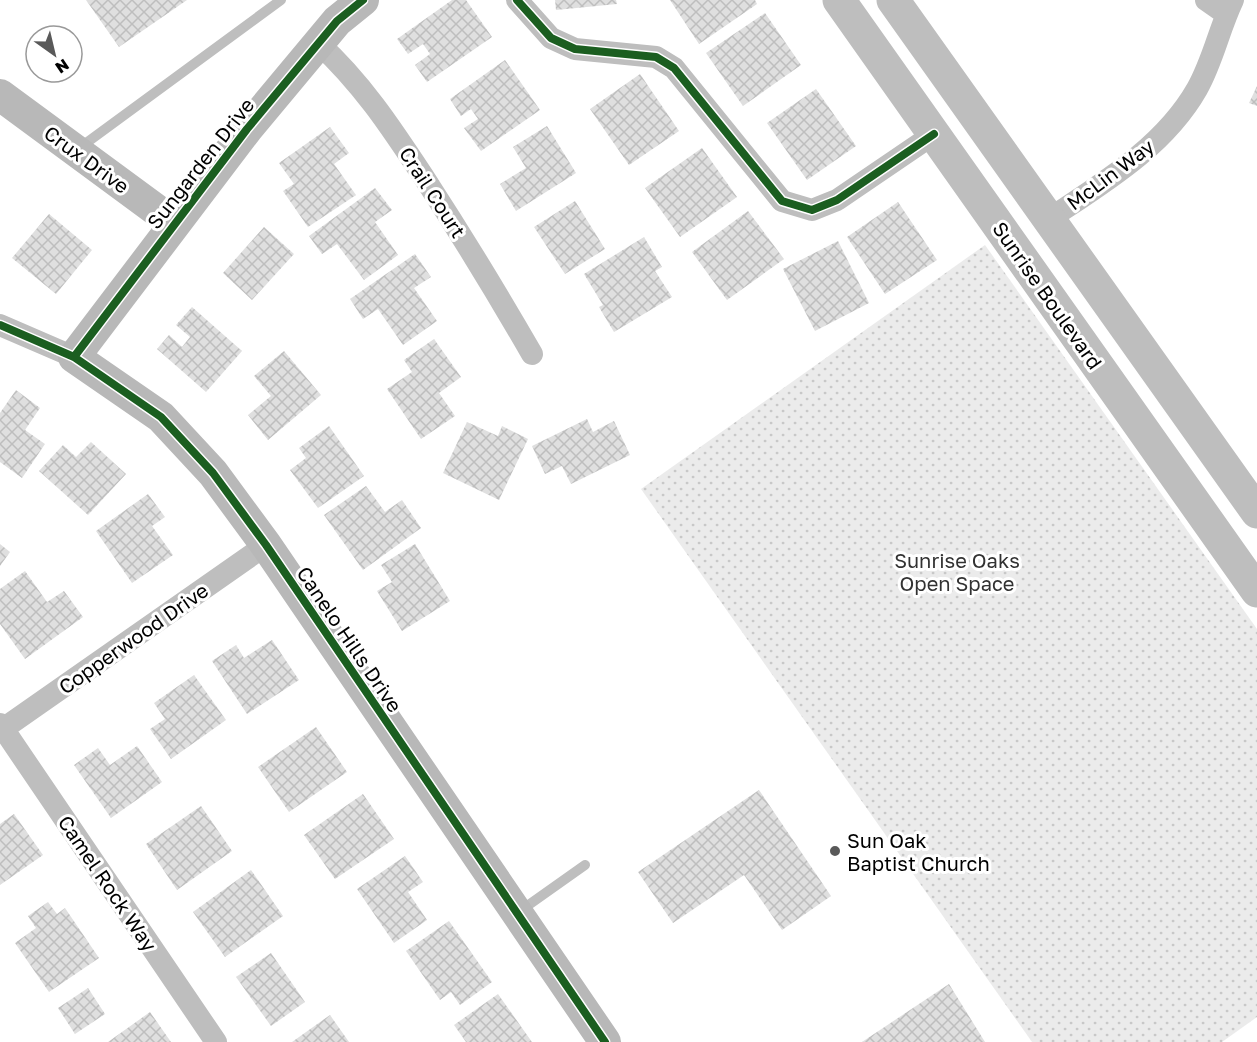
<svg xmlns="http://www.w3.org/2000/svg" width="1257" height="1042" font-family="'Golos Text',sans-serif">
  <defs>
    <pattern id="grass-dots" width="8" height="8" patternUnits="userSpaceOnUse" patternTransform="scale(1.5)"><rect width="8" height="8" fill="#ebebeb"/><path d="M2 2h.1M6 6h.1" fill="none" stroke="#c8c8c8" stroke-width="1.8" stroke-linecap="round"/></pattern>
    <pattern id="building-cross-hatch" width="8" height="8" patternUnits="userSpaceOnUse" patternTransform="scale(1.5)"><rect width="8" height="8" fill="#dfdfdf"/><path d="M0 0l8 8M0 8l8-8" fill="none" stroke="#bebebe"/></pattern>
  </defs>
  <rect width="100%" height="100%" fill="#fff"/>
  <path fill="url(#grass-dots)" d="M985 245 1257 629V1017L1222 1042H1032L641 489Z"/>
  <path fill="url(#building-cross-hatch)" d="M86 0H187L119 47Z
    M452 0H466L492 37 427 82 415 65 430 54 423 44 408 54 397 39Z
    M555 0H616L617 4 556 10Z
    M670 0H755L757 4 699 44Z
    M765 13 801 65 743 106 706 53Z
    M505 60 540 110 481 151 464 128 478 119 471 109 461 116 450 99Z
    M640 74 679 131 629 165 590 109Z
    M1257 86V106L1249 103Z
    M816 89 856 146 807 180 767 123Z
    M547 126 576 173 516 211 500 184 526 168 513 147Z
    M330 127 349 153 334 164 356 195 308 227 283 191 294 184 279 163Z
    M702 148 737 197 680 237 645 188Z
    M375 188 392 210 375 222 398 255 364 280 337 244 322 254 309 236Z
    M575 201 605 249 565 274 534 227Z
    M898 202 937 260 885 294 847 237Z
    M748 211 784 259 727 300 692 252Z
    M49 214 92 250 56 294 12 258Z
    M264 227 294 254 252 300 223 273Z
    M644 237 662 267 655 271 672 297 614 332 599 307 603 305 584 274Z
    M838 241 869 303 815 331 783 269Z
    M415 254 431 277 414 288 437 321 403 345 378 309 363 319 350 299Z
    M192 307 242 351 206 392 157 349 169 335 182 347 190 337 176 325Z
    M434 339 461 377 439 393 455 416 421 439 387 389 412 372 404 360Z
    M284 351 321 395 268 440 248 415 271 396 254 376Z
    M16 390 40 408 25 430 45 444 22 478 0 462V413Z
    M587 419 593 432 614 421 630 455 571 484 562 466 545 474 532 446Z
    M467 422 498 436 502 426 528 439 499 500 443 473Z
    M329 426 364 476 318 508 290 470 306 458 299 448Z
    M91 442 126 474 88 515 39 471 63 445 76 457Z
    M366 486 385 512 402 500 421 528 363 570 324 515Z
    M148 494 165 517 152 526 173 555 132 583 96 531Z
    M0 544 10 552 0 566Z
    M415 544 450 601 402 631 377 591 392 582 381 565Z
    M25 571 47 602 64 591 83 617 25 659 0 624V589Z
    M272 640 299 680 247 714 212 661 236 645 244 658Z
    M194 675 226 720 171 759 150 729 165 719 154 703Z
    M316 727 347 772 289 812 258 767Z
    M137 746 162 782 111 818 74 765 98 748 110 765Z
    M759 790 831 896 782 930 744 875 673 923 638 872Z
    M363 794 394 839 335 879 304 835Z
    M201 806 232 851 177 890 146 844Z
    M14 814 43 855 0 885V824Z
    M405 856 423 882 408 892 427 920 394 943 357 889Z
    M251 870 283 916 225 957 193 912Z
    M48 902 57 914 65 908 99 958 49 992 15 943 36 928 28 916Z
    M449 921 492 982 460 1005 451 992 440 1000 406 951Z
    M271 953 305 1002 271 1026 236 977Z
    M949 984 985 1042H862Z
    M88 988 105 1014 75 1034 58 1008Z
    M498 994 532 1042H466L454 1025Z
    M150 1012 171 1042H108Z
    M330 1015 349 1042H292Z"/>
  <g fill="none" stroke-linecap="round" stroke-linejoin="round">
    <path stroke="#bebebe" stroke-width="10" d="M78 149 281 0
      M520 911 585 865"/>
    <path stroke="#bebebe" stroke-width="22" d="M517 0 551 38 575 49 656 57 674 68 782 201 812 210 837 200 934 134
      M1206 0 1226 14
      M318 43C362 83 392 129 425 179 462 236 498 295 532 354
      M1049 219C1103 183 1164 147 1197 89 1213 61 1219 29 1233 0
      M0 325 74 357
      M0 724 216 1042
      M0 731 266 545"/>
    <path stroke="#b8b8b8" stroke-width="32" d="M363 0 337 21 247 129 74 357 161 417 213 473 266 545 605 1042
      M0 95 174 223"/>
    <path stroke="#bebebe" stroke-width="33" d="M839 0 1257 591
      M893 0 1257 512"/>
    <defs>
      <path id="cycleway" d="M517 0 551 38 575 49 656 57 674 68 782 201 812 210 837 200 934 134
        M0 325 74 357 161 417 213 473 266 545 605 1042
        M74 357 247 129 337 21 363 0"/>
    </defs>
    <use href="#cycleway" stroke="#fff" stroke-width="11"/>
    <use href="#cycleway" stroke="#1b5e20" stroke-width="8"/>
  </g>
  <circle fill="#595959" stroke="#fff" stroke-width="2" cx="835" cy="851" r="6"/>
  <g text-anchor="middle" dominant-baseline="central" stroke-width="6" stroke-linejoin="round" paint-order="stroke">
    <g font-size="20" fill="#000" stroke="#fff">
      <text transform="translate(87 159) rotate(36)">Crux Drive</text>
      <text transform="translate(200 163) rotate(-52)">Sungarden Drive</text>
      <text transform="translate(1110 174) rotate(-37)">McLin Way</text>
      <text transform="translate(433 192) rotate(57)">Crail Court</text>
      <text transform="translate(1048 295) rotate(55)">Sunrise Boulevard</text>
      <text transform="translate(133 638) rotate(-35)">Copperwood Drive</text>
      <text transform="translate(350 639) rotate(56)">Canelo Hills Drive</text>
      <text transform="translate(108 883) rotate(56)">Camel Rock Way</text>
    </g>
    <g font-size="20" fill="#323232" stroke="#fff">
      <text x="957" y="560">Sunrise Oaks<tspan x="957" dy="23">Open Space</tspan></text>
    </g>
    <g font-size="20" fill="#000" stroke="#fff" text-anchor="start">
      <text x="847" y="840">Sun Oak<tspan x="847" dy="23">Baptist Church</tspan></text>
    </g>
  </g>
  <g transform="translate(54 54) rotate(146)"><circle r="28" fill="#ffffff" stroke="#999999" stroke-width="1.5"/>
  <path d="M0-4.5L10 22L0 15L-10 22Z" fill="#595959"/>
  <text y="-9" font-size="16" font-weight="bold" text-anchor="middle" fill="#000000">N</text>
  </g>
</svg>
